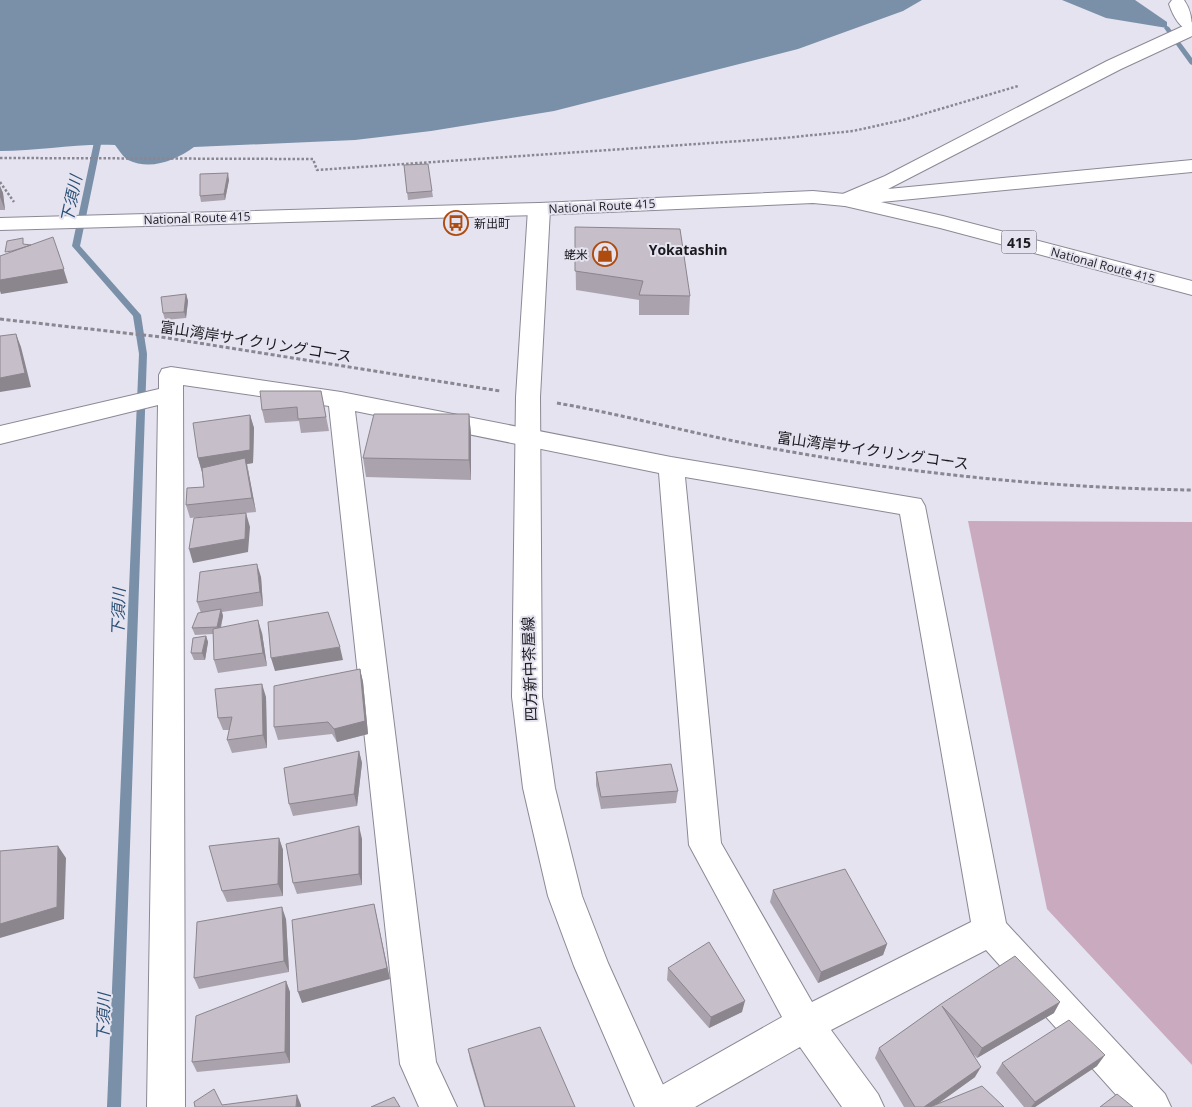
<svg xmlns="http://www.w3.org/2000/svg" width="1192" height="1107" font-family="'Open Sans','Noto Sans JP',sans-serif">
  <rect width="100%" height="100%" fill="#e5e3f0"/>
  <path fill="#c9aabe" d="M968 521 1192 522V1065L1047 909Z"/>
  <path fill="#7990a8" d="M0 0H922L903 11 798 49 554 111 431 131 355 140 194 147C176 160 151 171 128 160 123 157 119 150 115 145 77 143 39 151 0 151Z
    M1062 0H1135L1167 22V28L1106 18Z"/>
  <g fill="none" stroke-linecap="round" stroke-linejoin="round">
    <path fill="#7990a8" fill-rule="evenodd" d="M1167 26 1169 27 1192 58V65L1190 64 1164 28Z
      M94 142 101 144 80 246 141 315 147 354 121 1107H107L139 354 133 316 72 246Z"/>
    <defs>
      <path id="street" d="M1172 0H1184C1191 10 1192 20 1192 32 1180 29 1173 16 1169 4Z
        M171 367 341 392 671 457 921 499 925 506 1006 923 1165 1094 1171 1107H1127L986 950 831 1030 878 1094 884 1107H842L800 1047 695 1107H640L646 1094 782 1017 689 845 659 473 355 411 436 1062 457 1107H419L400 1064 329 406 183 385 185 1107H147L158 405 0 444V426L159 389V375L162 369ZM685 477 900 514 971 922 812 1002 721 843Z"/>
      <path id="secondary" d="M1192 22V36L1190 37 1121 69 888 189 1192 160V172L871 203 863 200 845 206 838 204 835 200 838 196 885 176 1107 61Z
        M539 203 546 205 550 209 540 397 542 697 555 788 582 896 608 963 673 1107H635L574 966 548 896 523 788 512 697 516 397 528 209 532 205Z"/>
      <path id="highway" d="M813 191 845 194 943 216 1192 281V295L940 228 845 206 813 203 539 215 0 230V218L539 203Z"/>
    </defs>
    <use href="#street" stroke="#8b8995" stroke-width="2"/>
    <use href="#secondary" stroke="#8b8995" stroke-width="2"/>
    <use href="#highway" stroke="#8b8995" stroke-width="2"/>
    <path stroke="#898791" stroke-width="2.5" stroke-dasharray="2.5 2" stroke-linecap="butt" d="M0 158 313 159 317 170 784 138 853 131 903 120 1018 86
      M0 182 14 202"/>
    <path stroke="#898791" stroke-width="3" stroke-dasharray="4 2.5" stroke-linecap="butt" d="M0 319 161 337 500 391
      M557 403C630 416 702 436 775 449 913 474 1052 488 1192 490"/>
    <use href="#street" fill="#fff" fill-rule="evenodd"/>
    <use href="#secondary" fill="#fff" fill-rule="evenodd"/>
    <use href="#highway" fill="#fff" fill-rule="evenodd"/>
  </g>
  <path fill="#aaa3ad" d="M404 165 432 191 433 197 408 200Z
    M229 180 225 200 201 202 200 196Z
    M0 186 3 193 5 210H0Z
    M575 227 690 296 689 315H639V300L576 290Z
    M186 294 188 301 186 318 165 320 163 313Z
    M321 391 329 431 301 433 299 421 265 423 262 410Z
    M469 414 471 434V480L366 477 363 458Z
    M250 415 254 428 253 463 247 464 256 512 190 518 186 505 204 487 202 472 198 458Z
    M261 577 263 606 222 612 223 616 221 628 262 633 267 666 218 673 214 660 213 634 195 635 192 628 201 613 197 602Z
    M206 636 208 642 205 660H194L191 653Z
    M360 669 363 682 368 734 337 742 332 734 278 740 274 727Z
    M266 697 267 748 232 753 227 740 229 730H223L218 718Z
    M359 751 362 763 357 806 293 816 289 804Z
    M596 772 678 791 676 803 601 809 596 785Z
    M279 838 283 850V896L227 902 222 891Z
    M362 839V885L297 894 293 883Z
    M773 890 887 944 883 955 818 983 770 902Z
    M286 919 289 972 199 989 194 978Z
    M668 968 742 1012 709 1028 667 980Z
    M286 981 290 992V1063L197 1072 192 1062Z
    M941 1004 1054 1013 977 1058 974 1055 975 1077 938 1104 1004 1107H904L875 1058 879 1048Z
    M468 1049 575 1107H484L470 1060Z
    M1002 1063 1097 1066 1035 1107H1024L996 1073Z"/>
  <path fill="#8b858d" d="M228 173 229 180 225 200 224 194Z
    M0 186 3 193 5 210 0 197Z
    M58 251 68 283 1 294 0 291V280Z
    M186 294 188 301 186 318 184 312Z
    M16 334 21 347 31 387 0 392V378Z
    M469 414 471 434V480L469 460Z
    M250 415 254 428 253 463 247 464 256 512 252 498 247 465 202 472 198 458Z
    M246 513 250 527 248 552 193 563 189 549Z
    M257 564 261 577 263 606 260 592Z
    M221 609 223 616 219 633 217 627Z
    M258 620 262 633 267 666 263 653Z
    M206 636 208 642 205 660 202 653Z
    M340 647 343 660 275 671 271 658Z
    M360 669 363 682 368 734 337 742 334 729Z
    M262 684 266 697 267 748 263 735Z
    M359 751 362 763 357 806 354 794Z
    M359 826 362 839V885L359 874Z
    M279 838 283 850V896L278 884Z
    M58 846 66 858 64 919 0 938V924Z
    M374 904 390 979 302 1003 298 992Z
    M282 907 286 919 289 972 284 961Z
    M887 944 883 955 818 983 821 972Z
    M286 981 290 992V1063L285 1052Z
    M745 1001 742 1012 709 1028 711 1017Z
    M1060 1002 1054 1013 977 1058 982 1048Z
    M1105 1055 1097 1066 1035 1107H1031L1035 1102Z
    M981 1067 975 1077 933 1107H924Z
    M297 1095 301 1105V1107H296Z"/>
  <path fill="#c6bec9" stroke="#8b858d" d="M428 164 432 191 407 193 404 165Z
    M228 173 224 194 200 196V174Z
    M575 227 680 229 690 296 639 295 643 281 575 271Z
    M53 237 64 269 0 280V256Z
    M23 238V244L31 245 12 251 5 252 7 241Z
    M186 294 184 312 163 313 161 297Z
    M16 334 25 373 0 378V336Z
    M260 391H321L326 417 298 419 297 407 262 410Z
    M374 414H469V460L363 458Z
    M250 415V450L198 458 193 423Z
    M245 458 252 498 186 505 187 488 204 487 202 468Z
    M246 513 245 539 189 549 194 518Z
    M257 564 260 592 197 602 200 572Z
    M221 609 217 627 192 628 198 613Z
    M328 612 340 647 271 658 268 622Z
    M258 620 263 653 214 660 213 629Z
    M206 636 202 653H191L193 638Z
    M360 669 365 721 334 729 328 722 274 727V686Z
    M262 684 263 735 227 740 232 717 218 718 215 689Z
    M359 751 354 794 289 804 284 768Z
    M671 764 678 791 601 797 596 772Z
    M359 826V874L293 883 286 844Z
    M279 838 278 884 222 891 209 846Z
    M58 846 57 907 0 924V851Z
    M845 869 887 944 821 972 773 890Z
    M374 904 387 968 298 992 292 920Z
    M282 907 284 961 194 978 197 922Z
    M709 942 745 1001 711 1017 668 968Z
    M1015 956 1060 1002 982 1048 942 1006 981 1067 924 1107H915L879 1048 941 1004Z
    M286 981 285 1052 192 1062 196 1016Z
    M1069 1020 1105 1055 1035 1102 1002 1063Z
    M540 1027 575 1107H485L468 1049Z
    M982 1086 1004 1107H930Z
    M214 1089 222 1105 297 1095 296 1107H195L194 1102Z
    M1117 1094 1133 1107H1100Z
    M394 1097 400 1107H371Z"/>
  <defs>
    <symbol id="bus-ring" viewBox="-11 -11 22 22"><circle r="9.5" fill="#e5e3f0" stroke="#ae4c0f" stroke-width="1.5"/><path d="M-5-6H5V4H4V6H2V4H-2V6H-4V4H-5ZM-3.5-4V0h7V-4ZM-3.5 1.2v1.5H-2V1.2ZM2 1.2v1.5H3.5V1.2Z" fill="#ae4c0f"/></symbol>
    <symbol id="shop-ring" viewBox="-11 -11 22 22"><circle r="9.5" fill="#e5e3f0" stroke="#ae4c0f" stroke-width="1.5"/><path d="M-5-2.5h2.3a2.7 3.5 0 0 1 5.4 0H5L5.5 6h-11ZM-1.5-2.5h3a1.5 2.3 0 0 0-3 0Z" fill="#ae4c0f"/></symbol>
  </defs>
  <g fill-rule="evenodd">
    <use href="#bus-ring" x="442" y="209" width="28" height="28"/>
    <use href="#shop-ring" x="591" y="240" width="28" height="28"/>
  </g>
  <g text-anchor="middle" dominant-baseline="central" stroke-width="4" stroke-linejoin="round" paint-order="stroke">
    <g font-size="12" fill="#1b1a1f" stroke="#e5e3f0">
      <text transform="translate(602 206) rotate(-3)">National Route 415</text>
      <text transform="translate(197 218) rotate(-2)">National Route 415</text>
      <text transform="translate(1103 265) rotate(15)">National Route 415</text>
    </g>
    <g font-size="12" fill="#1b1a1f" stroke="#e5e3f0" text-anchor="start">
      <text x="474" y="223">新出町</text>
      <text x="588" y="254" text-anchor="end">蛯米</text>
    </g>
    <rect fill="#e5e3f0" stroke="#58565e" stroke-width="1" x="1001.5" y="230.5" width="35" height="23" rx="4"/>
    <g font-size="14" font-weight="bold" fill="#1b1a1f">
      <text x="1019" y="242">415</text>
    </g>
    <g font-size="14" font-weight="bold" fill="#1b1a1f" stroke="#e5e3f0">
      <text x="688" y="249">Yokatashin</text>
    </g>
    <g font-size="15" fill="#1b1a1f" stroke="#e5e3f0">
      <text transform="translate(256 341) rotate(9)">富山湾岸サイクリングコース</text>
      <text transform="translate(873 450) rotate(8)">富山湾岸サイクリングコース</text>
      <text transform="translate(529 669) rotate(-92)">四方新中茶屋線</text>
    </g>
    <g font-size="16" font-style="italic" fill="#2a5075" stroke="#e5e3f0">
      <text transform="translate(71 199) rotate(-78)">下須川</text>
      <text transform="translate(118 612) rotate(-88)">下須川</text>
      <text transform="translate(103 1017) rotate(-88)">下須川</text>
    </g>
  </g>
</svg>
